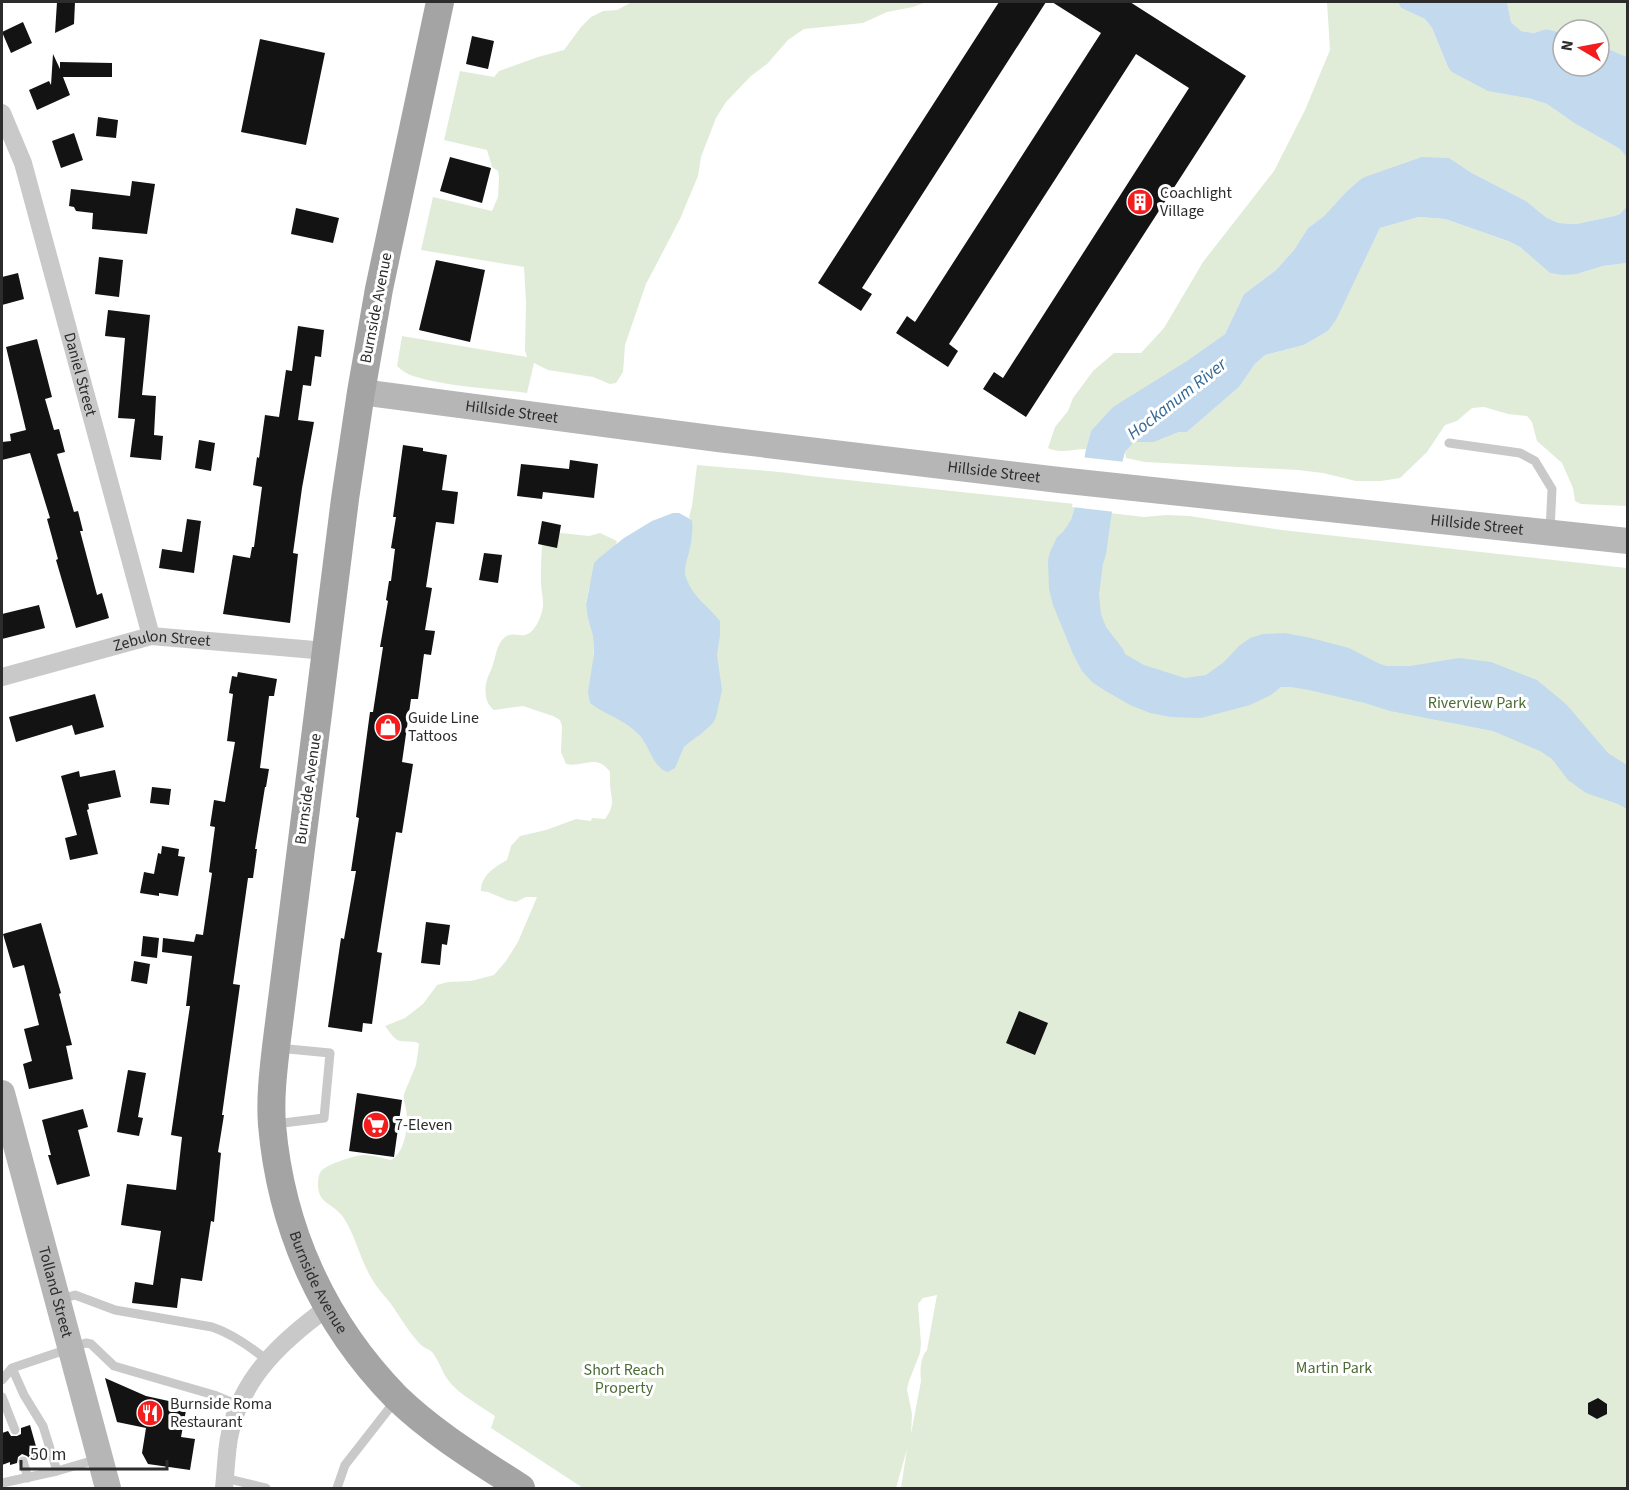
<svg xmlns="http://www.w3.org/2000/svg" width="1629" height="1490" font-family="'Source Sans 3',sans-serif">
  <rect width="100%" height="100%" fill="#fff"/>
  <path fill="#e1ecd8" fill-rule="evenodd" d="M632 2H926L913 7 887 12 863 23 804 29 788 40 767 64 751 76 726 102 716 118 701 157 698 176 680 219 646 284 625 345 623 372 616 383 610 384 593 377 548 370 534 363 527 393C490 388 448 387 413 376 407 374 401 370 397 366L402 336 527 357 525 350 526 302 524 267 421 250 433 197 492 211 498 197 499 177 498 171 492 167 487 150 444 140 460 71 494 77 499 71 538 57 564 50 581 27 591 17 603 11 617 10Z
    M1327 2H1398L1401 8 1425 19 1432 28 1448 67 1528 98 1547 104 1574 123 1620 149 1627 158V206L1620 214 1614 216 1576 224 1559 223 1547 218 1526 201 1472 173 1449 158 1362 178 1347 191 1324 216 1308 228 1294 250 1276 270 1244 294 1225 334 1091 431 1086 449C1073 449 1059 454 1048 448L1055 427 1068 411 1073 398 1093 371 1114 353H1141L1164 328 1203 262 1274 171 1305 110 1330 50Z
    M1507 2H1627V57L1599 45V30H1563V33L1546 29 1534 33 1521 31 1511 22Z
    M1419 217 1445 219 1508 241 1520 247 1550 273 1577 274 1603 266 1627 263V506L1581 504 1575 501 1573 488 1562 463 1537 441 1532 422 1527 416 1508 414 1484 407 1472 408 1457 421 1445 425 1427 452 1400 478 1381 481H1356L1323 473 1298 470 1145 462 1126 458 1125 452 1134 442H1154L1179 432H1187L1239 387 1255 364 1265 355 1304 345 1328 331 1336 319 1380 228Z
    M697 465C735 469 773 470 810 476L1084 505V510L1144 517 1166 515 1189 516 1282 530 1627 568V1488H901L907 1449 896 1488H583L491 1428 495 1416C481 1406 458 1394 448 1380 442 1372 439 1360 432 1352 429 1349 424 1348 421 1345 409 1333 401 1318 391 1304 385 1296 377 1288 372 1279 360 1260 356 1236 343 1217 333 1203 317 1204 318 1183 318 1178 319 1173 322 1170 328 1164 356 1155 364 1155 373 1155 382 1158 391 1160 405 1153 409 1124 406 1109 405 1103 403 1100 404 1094L416 1065 419 1044 416 1042C395 1041 398 1043 385 1026L405 1018 423 1004 437 985 448 982 471 981 494 975 506 961 518 942 537 897H526L516 902 507 900 488 892 481 891C481 875 495 867 507 860L511 846 520 836 546 830 576 819 591 821 592 818 605 819C617 803 610 798 610 781 610 778 610 775 610 772 596 753 584 768 566 764L561 752 562 726 560 720 553 716 523 706 494 710C485 704 484 690 487 680 488 675 491 672 492 667 496 658 496 644 505 637 516 629 527 646 539 620 546 604 542 599 541 583 541 571 541 559 542 546L544 543 561 533 589 536 600 533 617 541 616 545 600 557 589 588 586 605 593 636 594 661 691 519 689 517 692 506ZM638 734 691 741 684 747 674 768 655 761 648 745ZM937 1295 927 1350C920 1358 920 1371 921 1381L911 1434 912 1414 907 1389 909 1381 920 1353 921 1344 918 1304 923 1298Z"/>
  <path fill="#c2d9ee" d="M1398 2H1507L1511 22 1521 31 1534 33 1546 29 1563 33V66H1599V45L1627 57V158L1620 149 1574 123 1547 104 1528 98 1488 91 1452 72 1448 67 1432 28 1425 19 1401 8Z
    M1422 157 1449 158 1472 173 1526 201 1547 218 1559 223 1576 224 1614 216 1620 214 1627 206V263L1603 266 1577 274 1563 275 1550 273 1520 247 1508 241 1445 219 1419 217 1380 228 1336 320 1328 331 1304 345 1265 355 1255 364 1239 387 1187 432H1179L1154 442H1134L1125 452 1115 490 1106 554 1103 564 1099 594 1101 614 1106 627 1123 649 1125 654 1144 665 1185 678 1206 675 1224 662 1239 646 1250 638 1263 634 1285 633 1311 638 1349 648 1380 664 1387 666H1410L1459 658 1491 662 1537 680 1566 704 1608 753 1627 765V809L1618 804 1586 793 1568 780 1552 759 1540 751 1493 731 1390 711 1365 703 1309 690 1291 687H1281L1271 695 1250 705 1201 718 1171 717 1150 713 1130 705 1104 690 1092 682 1082 671 1073 654 1053 605 1049 589 1048 560 1050 552 1057 537 1063 532 1071 520 1076 504 1086 449 1091 431 1113 407 1187 361 1225 334 1244 294 1276 270 1294 250 1308 228 1324 216 1347 191 1362 178Z
    M673 513H679L692 520C693 529 692 538 690 548 688 559 682 569 687 580 693 597 709 607 720 621V635L717 655 722 690 716 717 713 723 701 734 695 738 684 747 675 768 668 772C653 768 650 747 640 736 625 719 607 716 590 703L588 692 594 654 593 636 588 618 586 605 594 563 600 557 624 538 652 521Z"/>
  <path fill="#fff" d="M1081 457 1125 462 1118 491 1115 512 1072 507Z"/>
  <path fill="#131313" d="M57 2H75L74 24 55 33Z
    M999 2H1046L862 288 872 294 861 311 818 283Z
    M1052 2H1130L1246 76 1026 417 983 389 994 372 1003 378 1189 88 1136 54 949 344 958 351 948 367 896 333 907 316 915 322 1101 33Z
    M23 22 32 43 11 53 2 32Z
    M472 36 494 41 488 69 466 64Z
    M260 39 325 53 306 145 241 132Z
    M53 54 60 69V62L112 63V77H63L70 95 37 110 29 90 49 81 51 85Z
    M98 117 118 120 116 138 96 136Z
    M74 133 83 160 61 168 52 141Z
    M450 157 491 168 482 203 440 191Z
    M132 181 155 184 147 234 92 229 93 213 76 211 74 207 69 206 71 189 130 196Z
    M296 208 339 218 333 243 291 234Z
    M99 257 123 260 119 297 95 294Z
    M436 260 485 270 470 342 419 330Z
    M18 273 24 299 2 305V277Z
    M108 310 150 315 142 395 156 396 154 435 163 436 161 460 130 457 135 419 118 418 125 338 105 336Z
    M298 326 324 330 321 357 315 356 311 386 303 385 298 420 314 422 302 488 293 553 298 554 290 623 223 614 233 555 250 558 252 547H254L262 487 253 485 257 457 259 458 265 415 279 417 286 370 292 371Z
    M37 339 52 397 45 399 54 430 59 429 65 452 57 454 74 512 78 511 83 531H80L97 595 102 593 109 618 76 628 56 560 58 559 47 519 50 518 30 453 2 460V442L11 441 10 434 26 430 6 347Z
    M199 440 215 443 211 471 195 468Z
    M403 445 423 448V451L447 455 442 490 458 492 454 524 436 522 426 587 432 588 425 630 435 631 431 655 424 654 418 699H411L402 762 413 764 402 833 396 832 385 901 377 952 382 953 372 1024 363 1023 362 1032 328 1027 341 938 344 939 356 871H351L359 818 356 817 370 712H373L383 647H380L388 601 386 600 389 581H391L395 549 391 548 396 517H393Z
    M570 460 598 464 594 498 543 492 542 499 517 496 521 464 569 469Z
    M187 519 201 521 194 573 159 568 162 549 182 552Z
    M542 521 561 525 557 548 538 544Z
    M484 553 502 555 498 583 479 580Z
    M39 605 45 628 2 639V614Z
    M238 672 277 679 274 696H269L260 768 269 769 266 787H265L255 849H257L253 878H248L233 984 240 985 222 1115H224L218 1152 221 1153 214 1222 211 1221 202 1281 181 1278 177 1308 132 1303 135 1282 153 1285 161 1231 121 1225 127 1184 176 1190 182 1137 171 1135 190 1006H186L192 956 162 952 163 938 194 942 196 934 203 935 212 873 209 872 215 827 210 826 214 800 225 802 235 742 227 741 233 694 229 693 232 676 237 677Z
    M95 694 104 727 75 735 72 725 16 742 9 717Z
    M115 770 121 797 88 804 89 809 87 810 98 854 70 860 65 838 77 835 61 776 79 771 80 777Z
    M152 787 171 789 169 805 150 803Z
    M162 846 179 849 178 856 185 857 178 896 159 893V896L140 893 144 872 154 874 158 853 161 854Z
    M426 922 450 925 447 945 442 944 440 965 421 963Z
    M41 923 61 993 59 994 72 1045 66 1046 73 1079 29 1089 23 1064 32 1061 24 1029 39 1025 24 965 13 968 3 934Z
    M143 936 159 938 157 958 141 956Z
    M134 961 150 964 147 984 131 981Z
    M1019 1011 1048 1023 1035 1055 1006 1043Z
    M128 1070 146 1073 138 1117 143 1118 139 1136 117 1132Z
    M357 1093 402 1100 394 1157 349 1151Z
    M83 1109 88 1127 78 1130 90 1176 57 1185 48 1155H51L42 1120Z
    M105 1378 146 1396 187 1405 181 1437 195 1439 190 1470 148 1464 142 1453 146 1428 117 1422Z
    M1598 1398 1607 1404V1414L1597 1419 1588 1414V1403Z
    M30 1425 39 1457 30 1459 27 1456 22 1454 18 1457 17 1463 10 1465V1462L2 1465V1433L8 1431 11 1436H17L21 1434V1428Z"/>
  <g fill="none" stroke-linecap="round" stroke-linejoin="round">
    <path stroke="#c9c9c9" stroke-width="9" d="M1449 443 1520 453 1535 461 1552 489 1550 531
      M275 1124 324 1118 330 1053 278 1048
      M58 1300 75 1295 115 1310 212 1327C233 1334 251 1347 268 1361
      M12 1368 24 1395 43 1426 57 1471
      M2 1380 12 1368 86 1343 91 1344 114 1366 214 1395 238 1405
      M2 1397 15 1430
      M23 1461 28 1478
      M225 1478 266 1488
      M2 1483 57 1471 98 1459
      M337 1488 345 1465 395 1401"/>
    <g stroke="#c9c9c9" stroke-width="18">
      <path id="s1" d="M2 113 23 163 151 636"/>
      <path id="s2" d="M2 677 151 636 326 651"/>
      <path d="M224 1488C226 1470 226 1451 230 1433 242 1377 283 1340 327 1308"/>
    </g>
    <g stroke="#b6b6b6" stroke-width="26">
      <path id="s3" d="M361 392 718 439 1059 480 1628 541"/>
      <path id="s4" d="M2 1093 108 1488"/>
    </g>
    <path stroke="#a4a4a4" stroke-width="28" id="s5" d="M440 2 379 289 361 392 345 499 276 1047C273 1073 270 1099 272 1125 281 1229 323 1322 396 1397 433 1433 478 1460 521 1488"/>
  </g>
  <defs>
    <symbol id="building-disc" viewBox="-11 -11 22 22"><circle r="9.5" fill="#f41d1d" stroke="#fff"/><path d="M-4-6H4V6H1V3H-1V6H-4ZM-2.5-4.3h1.7v1.8h-1.7ZM.8-4.3h1.7v1.8H.8ZM-2.5-1h1.7V.8h-1.7ZM.8-1h1.7V.8H.8Z" fill="#fff"/></symbol>
    <symbol id="shop-disc" viewBox="-11 -11 22 22"><circle r="9.5" fill="#f41d1d" stroke="#fff"/><path d="M-5-2.5h2.3a2.7 3.5 0 0 1 5.4 0H5L5.5 6h-11ZM-1.5-2.5h3a1.5 2.3 0 0 0-3 0Z" fill="#fff"/></symbol>
    <symbol id="supermarket-disc" viewBox="-11 -11 22 22"><circle r="9.5" fill="#f41d1d" stroke="#fff"/><path d="M-6-5.5h2.5l.6 2H6L4.5 2H-2.5L-4.4-4H-6ZM-1.5 3.2a1.3 1.3 0 1 0 .1 0ZM3 3.2a1.3 1.3 0 1 0 .1 0Z" fill="#fff"/></symbol>
    <symbol id="restaurant-disc" viewBox="-11 -11 22 22"><circle r="9.5" fill="#f41d1d" stroke="#fff"/><path d="M-5-6h1v4h1v-4h1v4h1v-4h1v5L-1.5 .5V6h-2V.5L-5-1ZM5-6V6H3V1.5H1.5Q1.5-4 5-6Z" fill="#fff"/></symbol>
  </defs>
  <g fill-rule="evenodd">
    <use href="#building-disc" x="1125" y="187" width="30" height="30"/>
    <use href="#shop-disc" x="373" y="712" width="30" height="30"/>
    <use href="#supermarket-disc" x="361" y="1110" width="30" height="30"/>
    <use href="#restaurant-disc" x="135" y="1398" width="30" height="30"/>
  </g>
  <g text-anchor="middle" dominant-baseline="central" stroke-width="6" stroke-linejoin="round" paint-order="stroke">
    <g font-size="16" fill="#2c2c2c" stroke="#fff" text-anchor="start">
      <text x="1160" y="193">Coachlight<tspan x="1160" dy="18">Village</tspan></text>
      <text x="408" y="718">Guide Line<tspan x="408" dy="18">Tattoos</tspan></text>
      <text x="395" y="1125">7-Eleven</text>
      <text x="170" y="1404">Burnside Roma<tspan x="170" dy="18">Restaurant</tspan></text>
    </g>
    <g font-size="16" fill="#2c2c2c" stroke="#fff">
      <text transform="translate(376 308) rotate(-79)">Burnside Avenue</text>
      <text stroke="none"><textPath href="#s1" startOffset="273">Daniel Street</textPath></text>
      <text stroke="none"><textPath href="#s3" startOffset="152">Hillside Street</textPath></text>
      <text stroke="none"><textPath href="#s3" startOffset="638">Hillside Street</textPath></text>
      <text stroke="none"><textPath href="#s3" startOffset="1124">Hillside Street</textPath></text>
      <text stroke="none"><textPath href="#s2" startOffset="165">Zebulon Street</textPath></text>
      <text transform="translate(308 789) rotate(-82)">Burnside Avenue</text>
      <text stroke="none"><textPath href="#s5" startOffset="1302">Burnside Avenue</textPath></text>
      <text stroke="none"><textPath href="#s4" startOffset="206">Tolland Street</textPath></text>
    </g>
    <g font-size="16" fill="#4b6b36" stroke="#fff">
      <text x="1477" y="703">Riverview Park</text>
      <text x="1334" y="1368">Martin Park</text>
      <text x="624" y="1370">Short Reach<tspan x="624" dy="18">Property</tspan></text>
    </g>
    <g font-size="18" font-style="italic" fill="#346894" stroke="#fff">
      <text transform="translate(1177 399) rotate(-38)">Hockanum River</text>
    </g>
  </g>
  <rect width="1629" height="1490" fill="none" stroke="#2c2c2c" stroke-width="6"/>
  <g transform="translate(1581 48) rotate(280)"><circle r="28" fill="#ffffff" stroke="#ababab" stroke-width="1.5"/>
  <path d="M0-4.5L10 22L0 15L-10 22Z" fill="#f41d1d"/>
  <text y="-9" font-size="16" font-weight="bold" text-anchor="middle" fill="#2c2c2c">N</text>
  </g>
  <path d="M21 1460v9h146v-9" fill="none" stroke="#2c2c2c" stroke-width="3"/>
  <text x="30" y="1460" font-size="18" fill="#2c2c2c" stroke="#ffffff" stroke-width="4.5" paint-order="stroke">50 m</text>
</svg>
